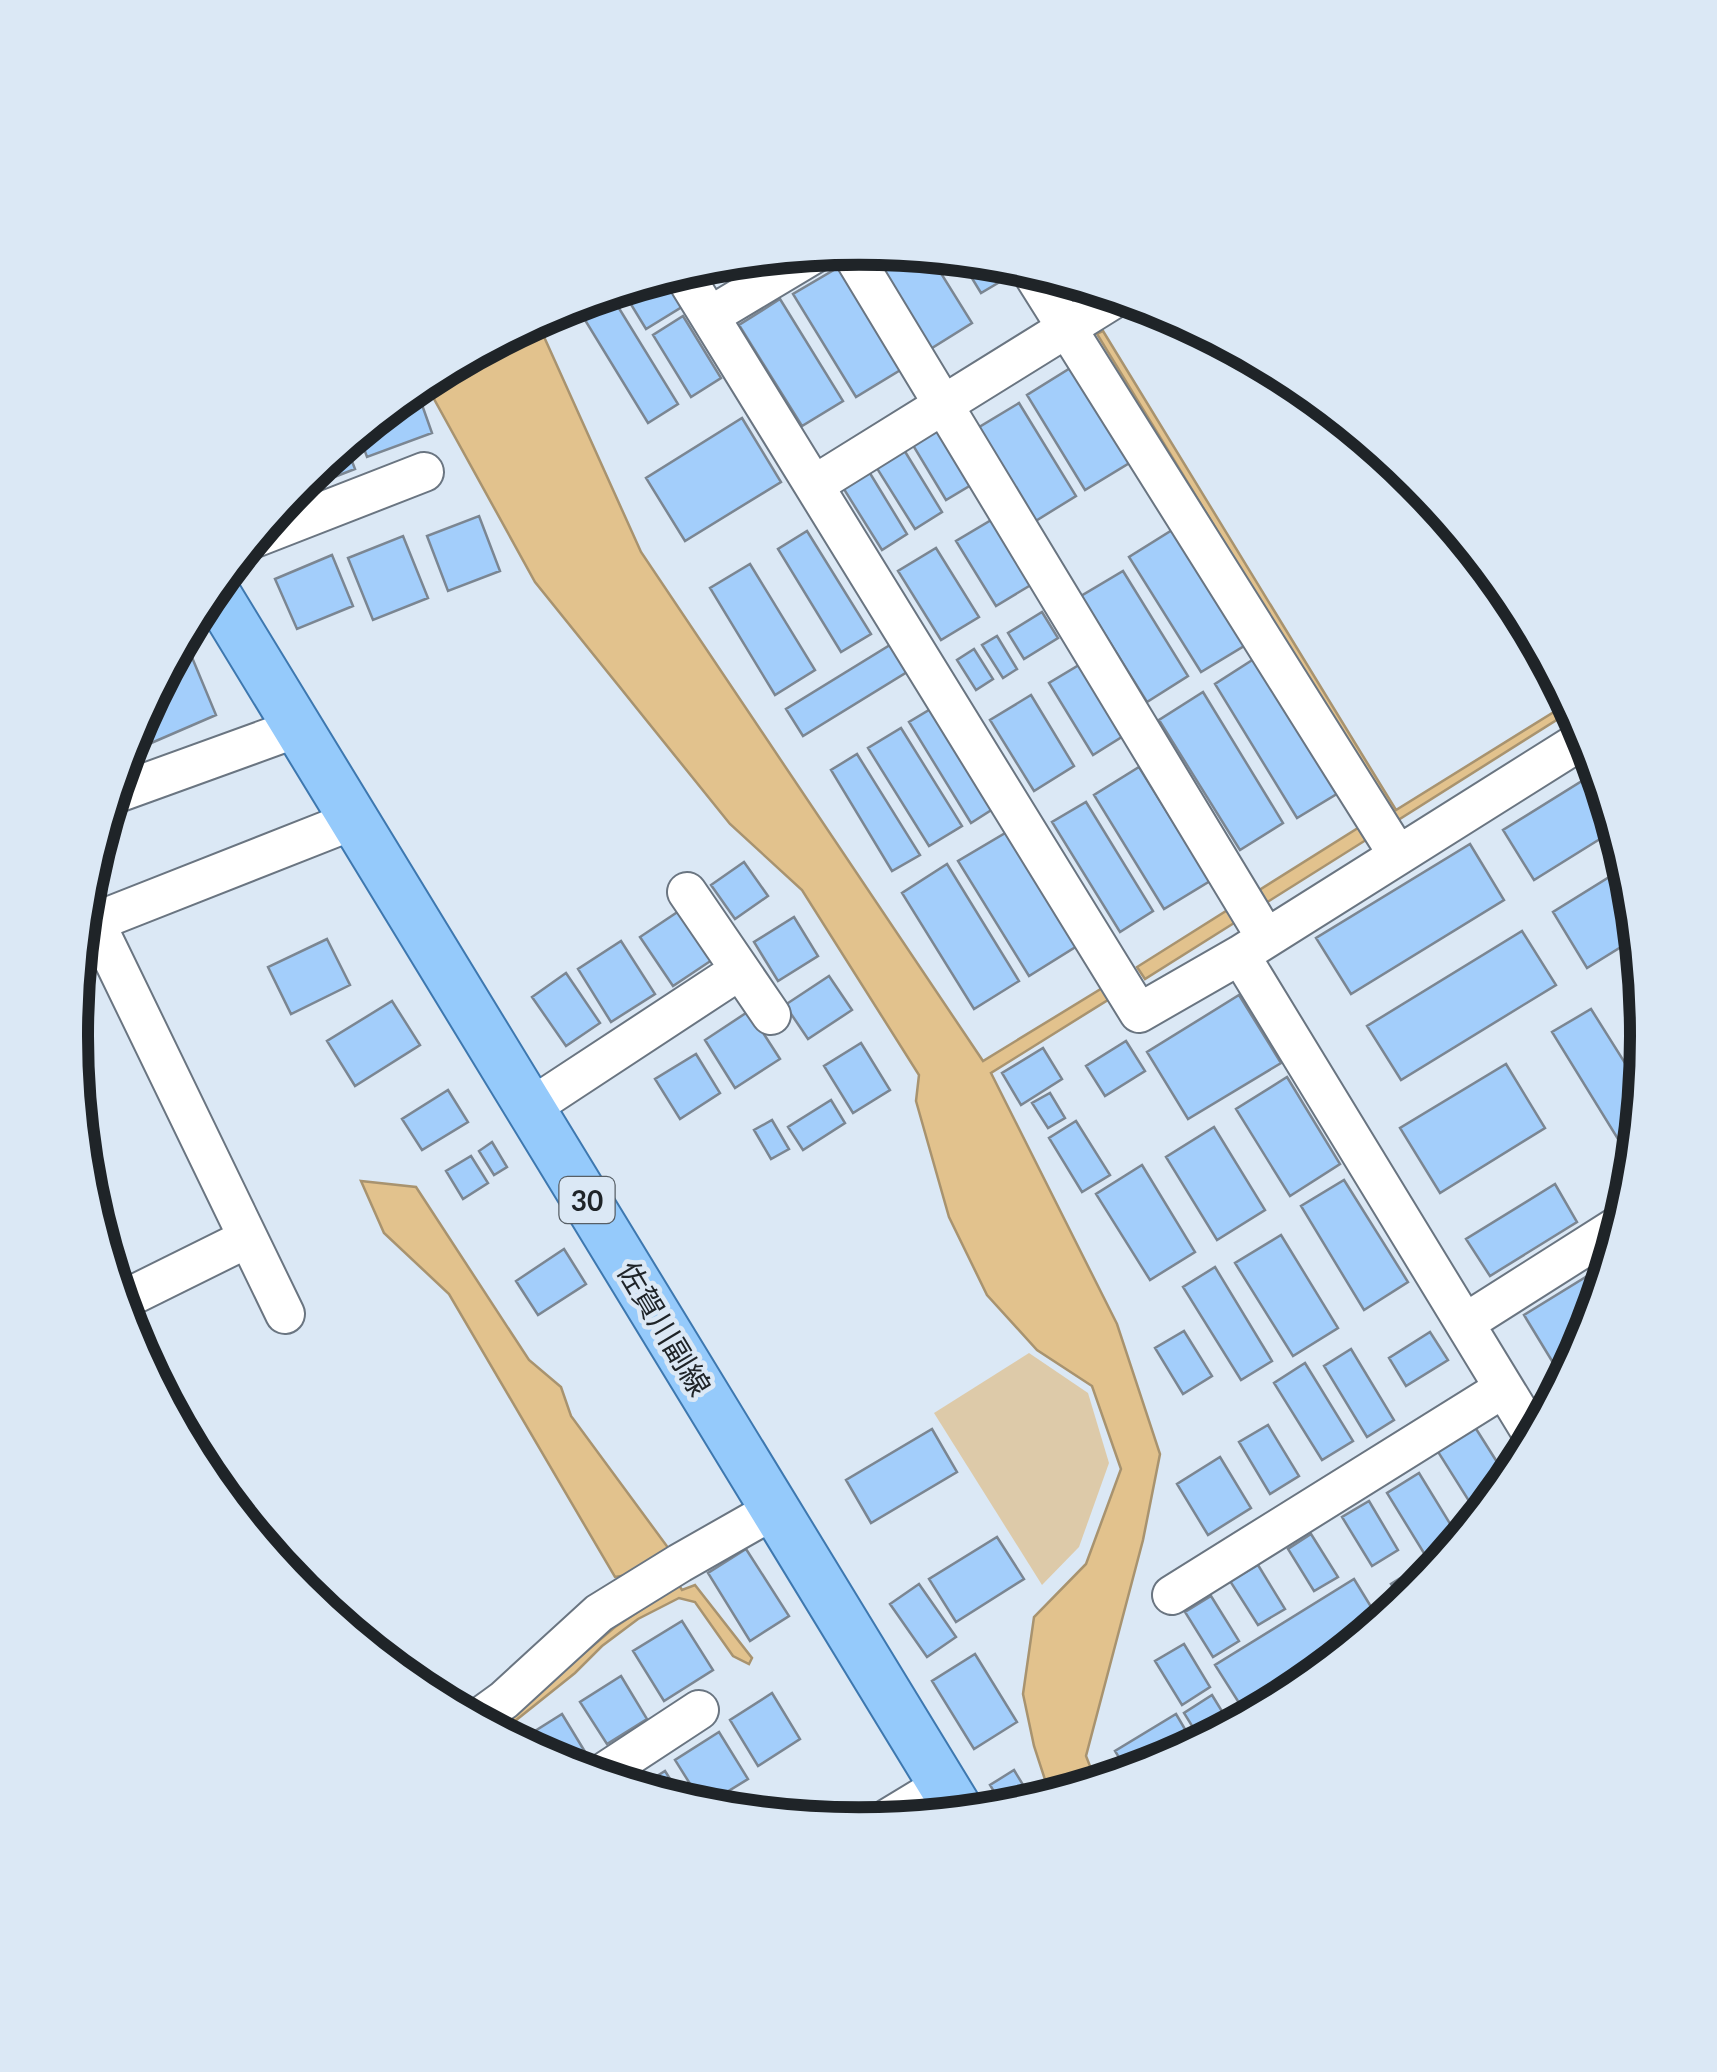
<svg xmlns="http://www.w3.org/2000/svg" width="1717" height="2072" font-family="Lato,'Noto Sans JP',sans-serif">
  <rect width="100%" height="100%" fill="#dbe8f5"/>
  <path fill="#ddcaa9" d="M1029 1353 1088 1393 1109 1463 1079 1547 1042 1585 934 1413Z"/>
  <path fill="#e2c28d" stroke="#a8936f" stroke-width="2.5" d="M536 319 641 552 983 1061 1104 987 1111 998 991 1073 1117 1324 1160 1454 1143 1540 1086 1756 1097 1784 1051 1798 1034 1746 1023 1694 1034 1617 1086 1564 1121 1469 1092 1386 1037 1350 987 1295 949 1217 916 1101 919 1075 802 890 730 824 535 582 423 379Z
    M1103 331 1396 810 1570 702 1574 709 1395 822 1097 334Z
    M1358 828 1366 840 1145 979 1137 967Z
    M361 1181 416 1187 529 1360 561 1387 571 1416 669 1549 661 1556 682 1590 695 1585 752 1658 749 1664 733 1656 695 1602 679 1598 638 1619 602 1646 575 1673 500 1733 493 1730 615 1627 647 1606 627 1575 615 1577 449 1294 384 1233Z"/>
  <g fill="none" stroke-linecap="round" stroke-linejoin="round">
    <path stroke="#a8936f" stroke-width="11" d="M1067 279 1078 297"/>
  </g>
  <path fill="#a3cefb" stroke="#7b8692" stroke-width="2.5" d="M860 248 929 254 972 323 924 353Z
    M959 257 999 261 1008 277 981 293Z
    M746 259 724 272 718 261Z
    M839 267 902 369 856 397 793 294Z
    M665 275 685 305 646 329 621 288Z
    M609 292 678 404 648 423 574 302Z
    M780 299 843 401 802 426 739 325Z
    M683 316 721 378 691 397 653 335Z
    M1072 367 1131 462 1085 490 1027 395Z
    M415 385 432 433 367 457 358 432Z
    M1019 403 1076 496 1034 522 976 429Z
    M742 418 781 482 685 541 646 478Z
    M937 420 976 482 946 500 908 437Z
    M345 443 355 469 306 488 302 477Z
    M901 445 942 512 915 529 873 462Z
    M868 470 907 534 882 550 842 486Z
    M479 516 500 571 448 591 427 536Z
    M993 519 1034 583 996 606 956 541Z
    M1177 527 1249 643 1201 672 1129 557Z
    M807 531 871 634 841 652 778 549Z
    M403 536 428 598 373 620 348 558Z
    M936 548 979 617 941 640 898 571Z
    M332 555 353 606 297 629 275 579Z
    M750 564 815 670 775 695 710 588Z
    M1123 571 1188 676 1147 702 1081 596Z
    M1042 612 1058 638 1024 659 1008 633Z
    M997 636 1017 669 1003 678 982 645Z
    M890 645 907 672 803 736 786 709Z
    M974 649 993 679 976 690 957 660Z
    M191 655 216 715 142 747 134 727 167 665Z
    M1257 657 1340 792 1297 818 1215 684Z
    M1084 662 1128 733 1093 755 1049 683Z
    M1203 692 1283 823 1240 850 1159 720Z
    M1031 695 1074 766 1034 791 990 720Z
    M934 707 996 807 971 823 909 722Z
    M901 728 962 826 929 846 868 748Z
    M857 754 920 855 892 871 831 770Z
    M1139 767 1210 881 1164 909 1094 795Z
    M1598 771 1616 829 1534 880 1503 830Z
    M1086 802 1153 911 1120 932 1052 822Z
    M1007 832 1077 946 1029 976 958 861Z
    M1470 844 1504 900 1351 994 1316 938Z
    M744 862 768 896 735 919 711 885Z
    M947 864 1019 981 974 1009 902 893Z
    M1627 866 1632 883 1637 937 1587 968 1553 912Z
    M679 911 712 960 673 986 640 937Z
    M794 917 818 956 778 981 754 942Z
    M1522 931 1556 985 1401 1080 1367 1026Z
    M327 939 350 985 291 1014 268 967Z
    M621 941 655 994 611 1022 578 969Z
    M566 973 600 1023 566 1046 532 997Z
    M829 976 852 1010 808 1039 785 1005Z
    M1641 979 1644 1006 1631 985Z
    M1239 995 1281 1063 1188 1119 1147 1052Z
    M392 1001 420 1045 355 1086 327 1041Z
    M1591 1009 1642 1090 1634 1165 1552 1032Z
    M749 1011 780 1059 735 1088 705 1040Z
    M1126 1041 1145 1071 1105 1096 1086 1066Z
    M861 1043 890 1090 853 1113 824 1066Z
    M1043 1048 1062 1079 1021 1105 1002 1073Z
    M696 1054 720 1093 680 1119 655 1079Z
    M1506 1064 1545 1128 1440 1193 1400 1128Z
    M1287 1077 1340 1164 1290 1196 1236 1109Z
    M448 1090 468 1122 422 1150 402 1119Z
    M1050 1093 1065 1118 1048 1128 1032 1103Z
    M831 1100 845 1123 803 1150 788 1127Z
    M772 1120 789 1149 771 1159 754 1130Z
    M1076 1121 1110 1175 1082 1192 1049 1138Z
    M1214 1127 1265 1210 1217 1240 1166 1157Z
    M492 1142 507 1167 494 1175 479 1151Z
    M471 1156 488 1183 463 1199 446 1171Z
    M1142 1165 1195 1252 1150 1280 1096 1194Z
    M1344 1180 1408 1282 1364 1310 1301 1206Z
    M1555 1184 1577 1222 1490 1276 1466 1239Z
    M1281 1235 1338 1328 1293 1356 1235 1263Z
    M564 1249 586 1284 538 1315 516 1281Z
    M1610 1262 1586 1341 1552 1361 1524 1315Z
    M1215 1267 1272 1361 1241 1380 1183 1287Z
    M1184 1331 1212 1376 1183 1394 1155 1348Z
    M1430 1332 1448 1360 1406 1386 1389 1358Z
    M1351 1349 1394 1420 1367 1437 1324 1366Z
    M1305 1363 1353 1441 1322 1460 1274 1383Z
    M1473 1424 1509 1481 1479 1517 1435 1447Z
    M1268 1425 1299 1476 1270 1494 1239 1442Z
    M932 1429 957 1472 871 1523 846 1480Z
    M1220 1457 1251 1508 1208 1535 1177 1484Z
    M1419 1473 1460 1540 1435 1571 1387 1493Z
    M1369 1501 1398 1550 1372 1566 1342 1517Z
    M1311 1534 1338 1577 1314 1591 1288 1549Z
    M997 1537 1024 1579 956 1622 929 1579Z
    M746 1549 789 1616 750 1641 708 1573Z
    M1423 1564 1431 1576 1416 1594 1404 1604 1391 1584Z
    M1258 1565 1285 1609 1258 1625 1230 1581Z
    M1354 1579 1381 1623 1311 1680 1248 1717 1215 1665Z
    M919 1584 956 1637 927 1657 890 1604Z
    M1211 1596 1239 1641 1213 1657 1185 1612Z
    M682 1621 713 1670 664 1701 633 1651Z
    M1184 1644 1210 1687 1182 1705 1155 1661Z
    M975 1654 1017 1722 974 1749 932 1681Z
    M621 1676 647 1719 607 1744 580 1702Z
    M772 1693 800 1739 758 1766 730 1720Z
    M1212 1695 1231 1726 1202 1742 1184 1713Z
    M562 1714 590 1760 575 1770 556 1764 516 1743Z
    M1176 1714 1195 1746 1160 1765 1129 1774 1115 1751Z
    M719 1732 748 1779 704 1806 675 1760Z
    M1014 1770 1034 1803 1005 1810 990 1785Z
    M665 1771 686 1804 636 1789Z"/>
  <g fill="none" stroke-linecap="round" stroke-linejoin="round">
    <defs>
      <path id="minor" d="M849 249 1266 938
        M1029 268 1398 855
        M681 270 1139 1013 1240 955 1588 736
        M710 316 817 252
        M814 485 1120 295
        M252 539 424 472
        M112 795 297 728
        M687 892 771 1015
        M1240 955 1534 1437
        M530 1108 740 970
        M119 1302 248 1238
        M285 1314 95 922 354 820
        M1465 1323 1621 1224
        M1172 1595 1504 1388
        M475 1721 504 1700 599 1613 680 1563 775 1509
        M597 1777 699 1710
        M882 1822 943 1785"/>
      <path id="major" d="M212 587 961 1814"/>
    </defs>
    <use href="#minor" stroke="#6a7581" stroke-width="42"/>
    <use href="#major" stroke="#3e78af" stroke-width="52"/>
    <use href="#minor" stroke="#fff" stroke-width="38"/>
    <use href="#major" stroke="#95cafb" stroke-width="48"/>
  </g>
  <g text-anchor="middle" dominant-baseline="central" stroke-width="9" stroke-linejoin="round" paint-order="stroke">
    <rect fill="#dbe8f5" stroke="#575f66" stroke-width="2.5" x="559.5" y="1177" width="55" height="46" rx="8"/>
    <g font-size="28" font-weight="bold" fill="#1f2428">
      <text x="587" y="1200">30</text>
    </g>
    <g font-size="30" fill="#1f2428" stroke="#dbe8f5">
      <text transform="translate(665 1328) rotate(59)">佐賀川副線</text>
    </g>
  </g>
  <path d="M0 0H1717V2072H0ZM88 1036a771 771 0 1 1 1542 0a771 771 0 1 1-1542 0Z" fill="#dbe8f5" fill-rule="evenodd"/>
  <path fill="none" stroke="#1f2428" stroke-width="12" d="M88 1036a771 771 0 1 1 1542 0a771 771 0 1 1-1542 0Z"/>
</svg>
